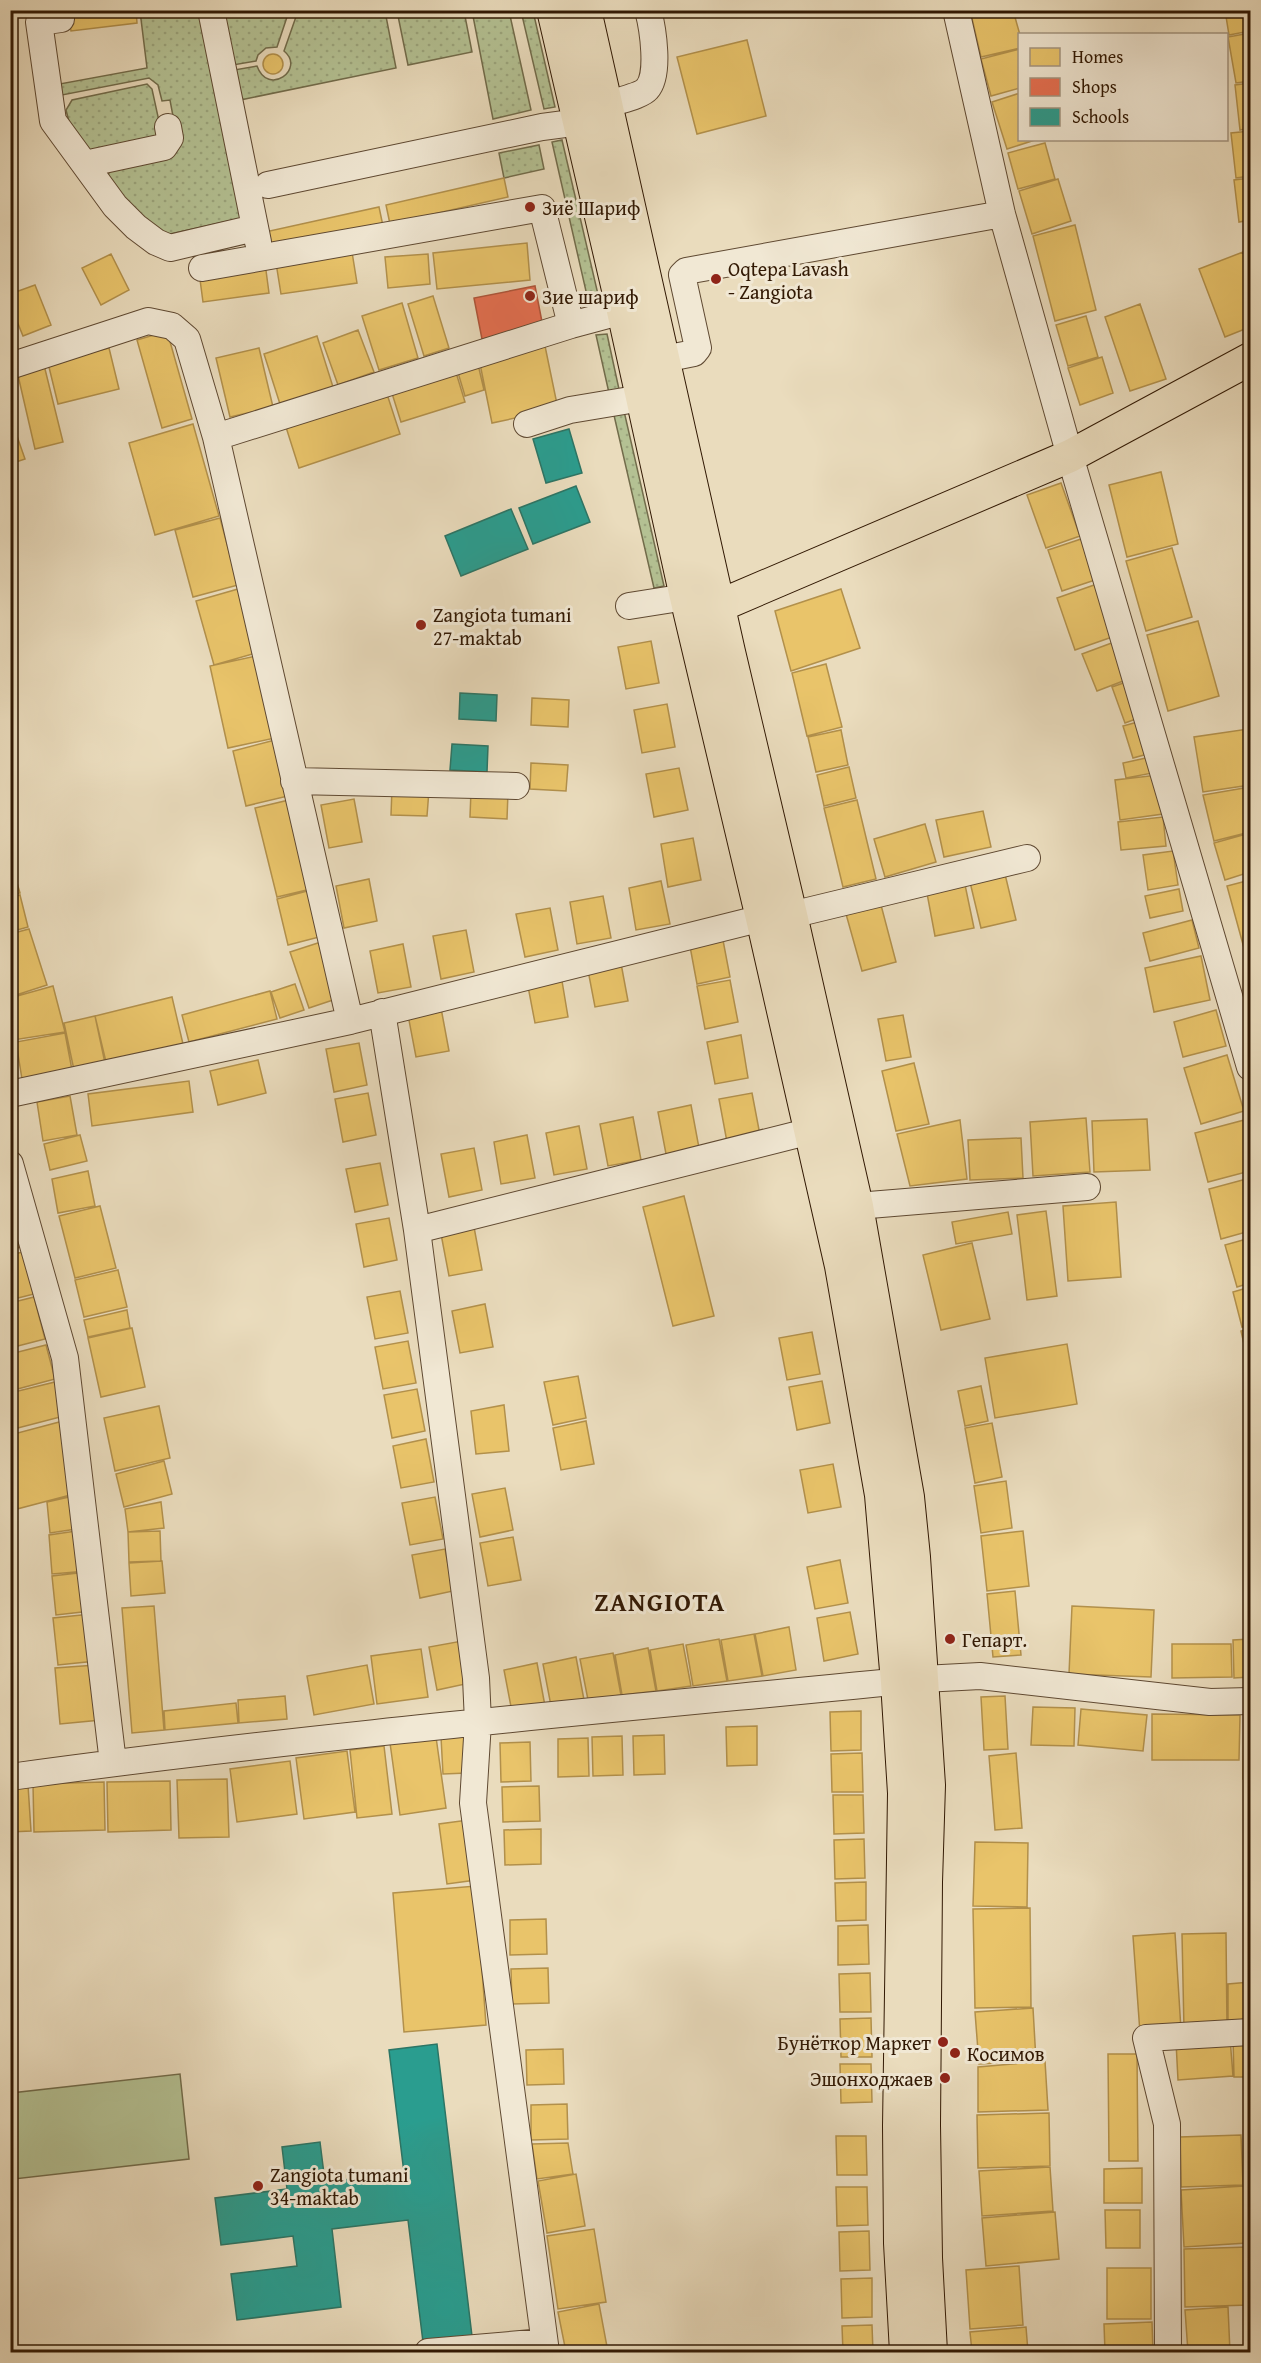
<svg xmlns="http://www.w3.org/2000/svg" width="1261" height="2363" font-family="'Gentium Book Plus',serif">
  <defs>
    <pattern id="grass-dots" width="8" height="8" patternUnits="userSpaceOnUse" patternTransform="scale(1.5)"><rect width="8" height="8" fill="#b4c193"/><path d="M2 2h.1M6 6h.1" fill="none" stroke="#9ba57d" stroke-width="1.8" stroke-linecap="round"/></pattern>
  </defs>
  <rect width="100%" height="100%" fill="#eadcbd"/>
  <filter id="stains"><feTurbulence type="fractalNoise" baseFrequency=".00333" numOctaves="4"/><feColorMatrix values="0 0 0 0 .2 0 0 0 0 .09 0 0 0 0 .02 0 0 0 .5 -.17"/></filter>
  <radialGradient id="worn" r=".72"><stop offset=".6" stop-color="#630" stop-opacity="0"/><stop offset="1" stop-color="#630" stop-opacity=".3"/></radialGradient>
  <path fill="url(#grass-dots)" stroke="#726c4b" stroke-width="1.5" d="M140 11H201L242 218 161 236 106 184 111 165 178 143 170 100 162 101 158 85 149 78 57 96 54 85 147 68Z
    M221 11H289L277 47 266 48 258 55 256 61 233 65Z
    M298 11H385L396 68 240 100 234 70 257 66C268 97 306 69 284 51Z
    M397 11H464L472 52 408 65Z
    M472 11H509L531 110 493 119Z
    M521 11H533L555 107 544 109Z
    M147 84 152 89 162 135 89 156 74 141 66 110 72 100Z
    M562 140 600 303 588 300 552 142Z
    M539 145 544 169 504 178 499 153Z
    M607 334 620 394 609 393 596 335Z
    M613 411H624L664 586 654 588Z"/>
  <path fill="#b4c193" stroke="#726c4b" stroke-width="1.5" d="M180 2074 189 2159 14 2179 10 2145 11 2093Z"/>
  <path fill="#e9c46a" stroke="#b2904b" stroke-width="1.5" d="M68 10H136L137 23 71 31Z
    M970 10H1013L1020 35V48L981 57Z
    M1225 10H1250V31L1229 35Z
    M1250 33V81L1236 83 1228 37Z
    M747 40 766 116 697 134 677 57Z
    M1020 49V88L991 96 981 59Z
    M263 64a10 10 0 1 1 20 0a10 10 0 1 1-20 0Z
    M1250 83V128L1240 130 1235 85Z
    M1020 93V140H1035L1007 149 992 102Z
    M1250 131V176L1236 178 1231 133Z
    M1045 143 1055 179 1018 189 1008 153Z
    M504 178 508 197 390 224 386 205Z
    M1250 178V220L1239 222 1234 180Z
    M1058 179 1071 221 1032 234 1019 191Z
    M379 207 383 226 269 250 265 232Z
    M1075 225 1096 310 1055 321 1033 236Z
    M527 243 530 280 437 289 433 253Z
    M352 252 357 283 281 294 276 263Z
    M1243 252 1250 273V327L1225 337 1199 269Z
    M111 254 129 290 101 305 82 268Z
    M428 254 430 284 388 288 385 257Z
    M265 263 269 293 203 302 199 272Z
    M35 285 51 325 23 336 10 304V294Z
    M433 296 449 348 424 356 408 304Z
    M402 303 418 358 379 370 362 316Z
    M1140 304 1166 379 1130 391 1105 317Z
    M1086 316 1098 357 1068 366 1056 325Z
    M358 330 374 372 338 385 323 343Z
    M167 331 192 419 162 428 137 340Z
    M317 336 333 387 280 404 264 354Z
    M545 346 558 409 492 423 479 359Z
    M109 348 119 389 58 404 48 363Z
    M259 348 273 407 230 417 216 358Z
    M1102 357 1113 393 1080 405 1068 368Z
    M477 360 484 390 465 396 456 366Z
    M44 365 63 442 35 449 17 371Z
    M454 366 465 402 401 422 390 387Z
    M386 391 400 434 299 468 285 424Z
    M10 416 25 459 10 464Z
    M193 424 219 516 155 535 129 443Z
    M1161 472 1178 544 1127 557 1109 485Z
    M1061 483 1080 536 1046 548 1027 495Z
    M220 518 238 585 193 597 175 530Z
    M1081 539 1095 580 1062 591 1048 550Z
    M1172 548 1192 617 1146 631 1126 561Z
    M1097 584 1115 636 1075 650 1057 598Z
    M238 589 256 653 214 665 196 601Z
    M841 589 860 648 791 671 775 611Z
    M1198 621 1219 696 1168 711 1147 635Z
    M651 641 659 683 626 689 618 647Z
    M1117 641 1131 678 1097 691 1082 654Z
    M256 656 275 738 228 748 210 666Z
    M826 664 842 727 807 736 792 673Z
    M1132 680 1144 716 1125 723 1112 687Z
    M532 698 569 700 568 727 531 725Z
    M667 704 675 747 642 753 634 710Z
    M1145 720 1155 752 1133 758 1123 726Z
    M1248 729 1250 746V785L1203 792 1194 737Z
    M841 730 848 765 816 772 808 737Z
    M275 740 288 796 246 806 233 751Z
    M1155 756 1158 772 1126 778 1123 763Z
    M531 763 568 765 566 791 530 789Z
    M849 767 856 798 824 806 817 775Z
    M679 768 688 810 654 817 646 774Z
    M1158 775 1163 814 1120 820 1115 780Z
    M1250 787V832L1214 841 1203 795Z
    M392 788 429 790 427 816 391 815Z
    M471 791 508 792 507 819 470 817Z
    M354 799 362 842 329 848 321 805Z
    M289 800 311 889 277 897 255 808Z
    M857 800 876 879 843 887 824 808Z
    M983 811 991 847 944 857 936 820Z
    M1163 817 1166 846 1121 850 1118 822Z
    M925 824 936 862 885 877 874 839Z
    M1250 833V872L1225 880 1214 843Z
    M693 838 701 880 668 887 661 844Z
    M1173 851 1178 885 1148 890 1143 855Z
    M10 860 20 893 10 895Z
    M1004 870 1016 920 981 928 969 878Z
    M369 879 377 921 344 928 336 886Z
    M964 880 974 928 935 936 926 888Z
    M1250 880V970L1227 886Z
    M661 881 670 924 636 930 629 888Z
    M1179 889 1183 911 1150 918 1145 896Z
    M311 890 323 936 288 945 277 899Z
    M20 895 28 927 10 932V897Z
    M603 896 611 938 577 944 570 902Z
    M881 905 896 962 862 971 846 914Z
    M550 908 558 950 525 957 516 914Z
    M1192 920 1199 948 1150 961 1143 933Z
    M29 929 47 985 10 997V934Z
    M466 930 474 972 441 979 433 936Z
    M722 935 730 977 697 984 689 941Z
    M324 941 342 997 309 1008 290 952Z
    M403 944 411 987 378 993 370 951Z
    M1201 956 1210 1000 1154 1012 1145 968Z
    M620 958 628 1001 595 1007 587 965Z
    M561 975 568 1017 535 1023 527 981Z
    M730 980 738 1022 705 1029 697 986Z
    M295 984 304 1010 280 1018 271 992Z
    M53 986 65 1032 13 1040 10 1033V998Z
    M270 991 277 1019 189 1042 182 1015Z
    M172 997 183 1044 106 1062 95 1016Z
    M441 1008 449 1051 416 1057 408 1015Z
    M1216 1010 1226 1046 1183 1057 1174 1022Z
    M903 1015 911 1057 886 1061 878 1019Z
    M95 1016 105 1063 74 1070 64 1023Z
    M65 1033 72 1070 22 1079 16 1042Z
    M741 1035 748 1078 715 1084 707 1042Z
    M359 1043 367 1085 334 1092 326 1049Z
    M1227 1055 1244 1111 1201 1124 1184 1068Z
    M258 1060 266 1093 218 1105 210 1071Z
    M914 1063 929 1124 896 1131 882 1071Z
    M189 1081 193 1112 92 1126 88 1094Z
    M368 1093 376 1135 343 1142 335 1099Z
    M752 1093 760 1135 727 1142 719 1099Z
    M70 1096 77 1135 43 1141 37 1102Z
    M691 1105 699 1148 666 1154 658 1112Z
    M633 1117 641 1160 608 1166 600 1124Z
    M1086 1118 1090 1172 1033 1176 1030 1122Z
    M1147 1119 1150 1170 1094 1172 1092 1121Z
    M1248 1119 1250 1127V1171L1208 1182 1195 1133Z
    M960 1120 967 1179 910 1186 897 1134Z
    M579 1126 587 1169 554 1175 546 1133Z
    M80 1135 87 1161 50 1170 44 1144Z
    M527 1135 535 1178 501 1184 494 1142Z
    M1021 1138 1023 1178 970 1180 968 1140Z
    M474 1148 482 1190 449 1197 441 1154Z
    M380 1163 388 1205 355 1212 346 1169Z
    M88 1171 95 1206 58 1213 52 1179Z
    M1250 1178V1231L1221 1239 1209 1189Z
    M684 1196 714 1316 673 1326 643 1207Z
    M1116 1202 1121 1277 1068 1281 1063 1206Z
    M10 1203 21 1247 10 1250Z
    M100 1206 116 1268 75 1278 59 1216Z
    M1046 1211 1057 1296 1027 1300 1017 1215Z
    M1008 1212 1012 1234 956 1244 952 1222Z
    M389 1218 397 1260 364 1267 356 1224Z
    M474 1227 482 1270 449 1276 441 1234Z
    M1250 1238V1283L1237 1287 1225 1245Z
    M972 1243 990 1319 941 1330 923 1255Z
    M23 1252 34 1294 10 1300V1255Z
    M118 1270 127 1307 84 1317 75 1280Z
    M1250 1287V1325L1242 1327 1233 1292Z
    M400 1291 408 1333 375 1339 367 1297Z
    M34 1297 45 1339 10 1348V1303Z
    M485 1304 493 1347 460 1353 452 1311Z
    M127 1310 130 1328 88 1337 84 1320Z
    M132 1328 145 1387 101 1397 88 1338Z
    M1250 1329V1365L1249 1366 1241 1331Z
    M812 1332 820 1374 787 1380 779 1338Z
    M408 1341 416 1383 383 1389 375 1347Z
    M1067 1344 1077 1404 995 1418 985 1358Z
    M46 1345 55 1379 10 1391V1354Z
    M578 1376 586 1418 553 1425 544 1382Z
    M822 1381 830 1423 797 1430 789 1387Z
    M55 1382 64 1416 10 1430V1393Z
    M981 1386 988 1421 965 1426 958 1391Z
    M417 1389 425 1431 392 1438 384 1395Z
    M504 1405 509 1451 476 1454 471 1411Z
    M159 1406 170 1458 115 1471 104 1418Z
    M63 1421 78 1493 17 1509 10 1484V1435Z
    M586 1421 594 1464 561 1470 553 1428Z
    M992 1423 1002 1477 975 1483 965 1428Z
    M426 1439 434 1482 401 1488 393 1446Z
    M164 1461 172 1494 124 1507 116 1474Z
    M833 1464 841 1507 808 1513 800 1470Z
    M1006 1481 1012 1528 981 1533 974 1486Z
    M505 1488 513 1530 480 1537 472 1494Z
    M78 1495 83 1528 50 1533 47 1502Z
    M435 1497 443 1539 410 1545 402 1503Z
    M161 1502 164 1528 128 1532 125 1509Z
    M83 1530 87 1571 52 1574 49 1535Z
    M160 1531 161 1561 129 1562 128 1532Z
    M1023 1531 1029 1586 987 1591 981 1536Z
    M513 1537 521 1580 488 1586 480 1543Z
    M445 1549 453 1591 420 1598 412 1555Z
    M840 1560 848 1603 815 1609 807 1567Z
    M162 1561 165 1593 131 1596 129 1563Z
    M87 1572 91 1611 56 1615 52 1576Z
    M1015 1591 1021 1655 993 1657 987 1594Z
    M154 1606 164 1730 132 1733 122 1608Z
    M1072 1606 1154 1610 1151 1677 1069 1674Z
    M850 1612 858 1654 824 1661 817 1618Z
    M91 1614 96 1661 58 1665 53 1618Z
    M789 1627 796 1670 763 1676 755 1634Z
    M754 1634 762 1676 728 1681 721 1640Z
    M719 1639 727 1681 693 1686 686 1645Z
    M1250 1639V1677L1234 1678 1233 1640Z
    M462 1641 470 1683 437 1690 429 1647Z
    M683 1644 691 1686 657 1691 650 1650Z
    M1172 1644H1231L1232 1677 1172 1678Z
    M648 1648 656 1691 622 1695 615 1655Z
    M421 1649 428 1697 377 1704 371 1656Z
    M613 1653 621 1695 588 1700 580 1659Z
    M576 1657 584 1700 551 1706 543 1664Z
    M537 1663 545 1706 512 1712 504 1670Z
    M96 1665 101 1720 60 1724 55 1668Z
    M367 1665 374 1704 314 1715 307 1676Z
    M285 1696 287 1719 239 1723 238 1700Z
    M1005 1696 1008 1749 984 1750 981 1697Z
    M236 1703 238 1723 165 1730 164 1711Z
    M1033 1707 1075 1708 1074 1746 1031 1745Z
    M1081 1709 1147 1715 1143 1751 1078 1745Z
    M861 1711V1750L831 1751 830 1712Z
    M1152 1714 1240 1715 1239 1760H1152Z
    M1244 1715H1250V1780L1243 1779Z
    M757 1726V1765L727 1766 726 1727Z
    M465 1735 467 1773 443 1774 441 1737Z
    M664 1735 665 1774 634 1775 633 1736Z
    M622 1736 623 1775 593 1776 592 1737Z
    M436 1737 446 1808 400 1815 390 1743Z
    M588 1738 589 1776 558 1777V1739Z
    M530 1742 531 1781 501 1782 500 1743Z
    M384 1746 392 1814 357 1818 350 1750Z
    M347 1751 355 1812 304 1819 296 1758Z
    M862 1753 863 1792H832L831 1754Z
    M1016 1753 1022 1828 995 1830 989 1756Z
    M290 1761 297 1814 237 1822 230 1769Z
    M227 1779 229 1837 179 1838 177 1780Z
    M170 1781 171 1830 108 1832 107 1782Z
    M104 1782 105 1830 34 1832 33 1784Z
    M28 1785 31 1831 10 1832V1787Z
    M539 1786 540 1821 503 1822 502 1787Z
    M833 1795H863L864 1833 834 1834Z
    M468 1820 476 1880 447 1884 439 1824Z
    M541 1829V1864L505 1865 504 1830Z
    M864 1839 865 1878 835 1879 834 1840Z
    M975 1842 1028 1843 1027 1907 973 1906Z
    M866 1882V1920L836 1921 835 1883Z
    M476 1886 486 2025 404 2032 393 1893Z
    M1030 1908 1031 2007 975 2008 973 1909Z
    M546 1919 547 1954 510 1955V1920Z
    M868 1925 869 1964 838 1965V1926Z
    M1175 1933 1181 2030 1140 2033 1133 1936Z
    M1226 1933 1227 2028 1184 2030 1182 1934Z
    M548 1968 549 2003 512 2004 511 1969Z
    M870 1973 871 2012H840L839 1974Z
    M1250 1982V2026L1228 2028V1984Z
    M1033 2008 1036 2061 979 2064 975 2012Z
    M871 2018 872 2057H841L840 2019Z
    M1230 2038 1233 2076 1178 2080 1176 2042Z
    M1233 2038H1250V2077H1234Z
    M563 2049 564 2084 527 2085 526 2050Z
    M1108 2054H1137L1138 2161H1109Z
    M1045 2061 1048 2110 978 2112V2067Z
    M840 2064H871L872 2102 841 2103Z
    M567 2104 568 2139 531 2140V2105Z
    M1049 2113 1050 2166 978 2168 977 2115Z
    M1241 2135 1243 2185 1181 2187 1180 2137Z
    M836 2136H866L867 2175H837Z
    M568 2143 573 2174 537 2179 532 2144Z
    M1050 2167 1053 2211 982 2216 979 2171Z
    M1142 2168V2203H1104V2169Z
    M576 2174 585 2226 547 2233 538 2181Z
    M1244 2186 1247 2243 1184 2247 1181 2190Z
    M836 2187H867L868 2225 837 2226Z
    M1105 2210H1140V2248H1106Z
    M1055 2212 1059 2259 986 2266 982 2218Z
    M594 2229 606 2302 558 2309 547 2236Z
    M869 2231 870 2270 840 2271 839 2232Z
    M1248 2247 1249 2305 1185 2307 1184 2249Z
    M1019 2266 1023 2325 970 2329 966 2270Z
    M1107 2268H1151V2319H1107Z
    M872 2278V2317L842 2318 841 2279Z
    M599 2304 608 2352H566L558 2312Z
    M1228 2307 1230 2352H1188L1185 2310Z
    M1152 2322 1153 2352H1105L1104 2324Z
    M872 2325 873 2352H843L842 2326Z
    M1026 2327 1028 2352H972L970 2332Z"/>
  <path fill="#e76f51" stroke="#b0553a" stroke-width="1.5" d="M535 286 543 327 482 339 474 298Z"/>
  <path fill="#2a9d8f" stroke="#2c7565" stroke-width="1.5" d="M569 429 582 473 546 483 533 439Z
    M576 486 590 522 533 544 519 508Z
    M511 509 528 549 461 576 445 536Z
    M460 693 497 695 496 721 459 719Z
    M452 744 488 746 487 772 450 770Z
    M437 2044 472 2336 423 2342 408 2220 332 2229 341 2307 237 2320 231 2274 297 2266 293 2236 221 2245 215 2198 287 2189 282 2147 320 2142 325 2182 404 2173 389 2050Z"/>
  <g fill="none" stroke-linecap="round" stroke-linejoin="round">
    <defs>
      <path id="minor" d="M211 10 258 242
        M956 10 1002 214 1070 456 1250 1067
        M61 19 39 22 53 121 115 206 136 227 156 242 170 248 255 228
        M607 105C616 101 641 96 647 89 660 75 653 29 648 10
        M85 164 164 147 170 138 168 127
        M268 185 542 127 580 122
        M202 268 542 208 571 325
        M664 359 694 353 698 348 682 275 686 271 1002 214
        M10 366 148 321 172 326 187 339 216 437 350 1021
        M527 424 570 410 642 398
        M216 437 571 325 623 311
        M629 606 686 597
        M294 781 516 786
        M791 915 1027 858
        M382 1012 417 1230 476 1678 478 1722 473 1803 546 2352
        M10 1094 350 1021 762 918
        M10 1164 65 1358 113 1763
        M857 1206 1087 1187
        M417 1230 811 1131
        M10 1777C314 1735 619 1709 923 1679L980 1676 1210 1702 1250 1701
        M428 2352 544 2342
        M1168 2352 1167 2124 1146 2038 1250 2032"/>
      <path id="major" d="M553 10 623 311 686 597 762 918 841 1266 881 1495 897 1682 904 1793 899 2126 900 2243 906 2352
        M585 10 729 652 791 915 857 1206 908 1497 914 1557 929 1785 926 1882 924 2125 926 2258 931 2352
        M699 611 719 606 1070 456 1250 359"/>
    </defs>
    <use href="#minor" stroke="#5f4932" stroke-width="28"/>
    <use href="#major" stroke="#311803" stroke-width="34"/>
    <use href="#minor" stroke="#f1e8d4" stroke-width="26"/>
    <use href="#major" stroke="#eadcbd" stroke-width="32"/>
  </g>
  <g fill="#8f2418" stroke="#f1e8d4" stroke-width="2">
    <circle cx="530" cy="207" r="6"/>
    <circle cx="716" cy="279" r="6"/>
    <circle cx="530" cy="296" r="6"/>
    <circle cx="421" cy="625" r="6"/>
    <circle cx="950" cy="1639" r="6"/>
    <circle cx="943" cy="2042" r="6"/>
    <circle cx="955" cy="2053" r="6"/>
    <circle cx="945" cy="2078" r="6"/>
    <circle cx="258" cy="2186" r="6"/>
  </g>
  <g text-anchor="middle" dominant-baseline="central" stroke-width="6" stroke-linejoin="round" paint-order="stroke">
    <g font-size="20" fill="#311803" stroke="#f1e8d4" text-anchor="start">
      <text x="542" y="207">Зиё Шариф</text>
      <text x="728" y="268">Oqtepa Lavash<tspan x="728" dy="23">- Zangiota</tspan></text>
      <text x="542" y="296">Зие шариф</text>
      <text x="433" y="614">Zangiota tumani<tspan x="433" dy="23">27-maktab</tspan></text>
      <text x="962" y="1639">Гепарт.</text>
      <text x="931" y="2042" text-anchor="end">Бунёткор Маркет</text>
      <text x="967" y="2053">Косимов</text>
      <text x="933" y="2078" text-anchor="end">Эшонходжаев</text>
      <text x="270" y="2174">Zangiota tumani<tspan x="270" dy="23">34-maktab</tspan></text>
    </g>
    <g font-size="26" font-weight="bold" letter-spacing="1.5" fill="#311803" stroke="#f1e8d4">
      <text x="660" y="1601">ZANGIOTA</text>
    </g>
  </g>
  <rect width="1261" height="2363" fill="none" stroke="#eadcbd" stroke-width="36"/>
  <rect x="12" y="12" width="1237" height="2339" fill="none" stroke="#311803" stroke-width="3"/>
  <rect x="18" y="18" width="1225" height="2327" fill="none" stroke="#311803" stroke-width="1.5"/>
  <rect x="1018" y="33" width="210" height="108" fill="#f1e8d4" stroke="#a49580" stroke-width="1.5"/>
  <rect x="1030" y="48" width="30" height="18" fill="#e9c46a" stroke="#a49580" stroke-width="1.5"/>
  <text x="1072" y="63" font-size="18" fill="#311803">Homes</text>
  <rect x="1030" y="78" width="30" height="18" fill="#e76f51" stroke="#a49580" stroke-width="1.5"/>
  <text x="1072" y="93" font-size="18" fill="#311803">Shops</text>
  <rect x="1030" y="108" width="30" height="18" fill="#2a9d8f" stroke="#a49580" stroke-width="1.5"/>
  <text x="1072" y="123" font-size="18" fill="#311803">Schools</text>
  <rect width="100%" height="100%" filter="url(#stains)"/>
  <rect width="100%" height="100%" fill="url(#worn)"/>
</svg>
